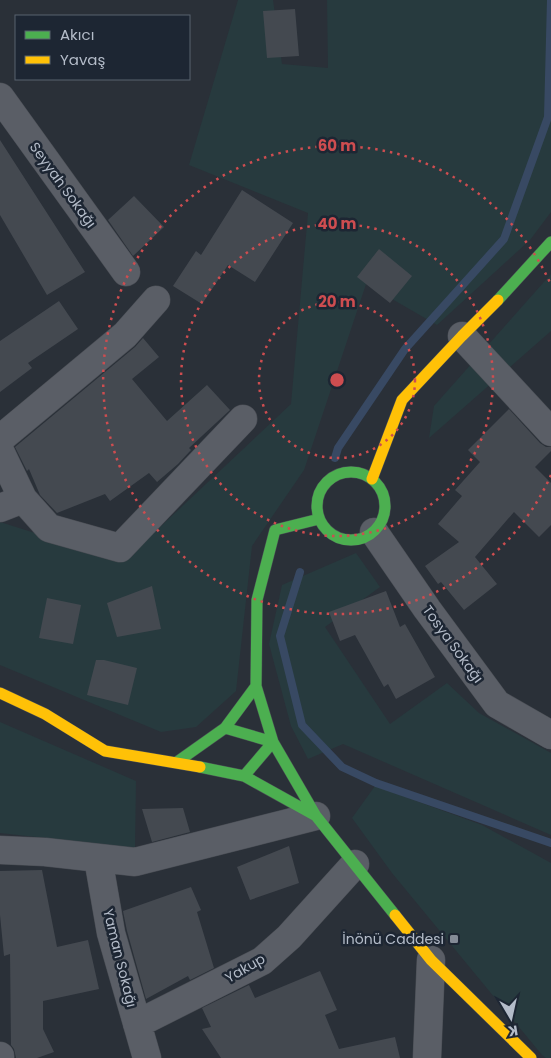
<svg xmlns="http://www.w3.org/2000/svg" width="551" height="1058" font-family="Poppins,sans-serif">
  <rect width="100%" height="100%" fill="#2a3038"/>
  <path fill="#273a3e" d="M238 0H273L282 64 328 68 327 0H551V212L530 240 437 325 366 284 304 470 252 546 236 691 196 727 161 732 0 665V522L124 561 291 404 308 213 189 165Z
    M551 274V331L429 438 434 406Z
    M356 553 380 587 325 627 390 724 447 683 479 713 551 753V835L343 744 308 759 291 726 269 644 282 585Z
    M0 722 136 781 135 848 0 833Z
    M375 786 482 825 551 863V1058H546L542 1055 392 873 352 818Z"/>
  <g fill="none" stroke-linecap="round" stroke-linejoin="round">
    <path stroke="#384963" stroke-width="8" d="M335 458 338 448 405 349 504 239 548 117 551 0
      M300 572 280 636 302 725 342 767 376 783 551 843"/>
  </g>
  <path fill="#444950" d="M295 9 299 56 267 58 263 11Z
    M0 140 85 272 47 295 0 215Z
    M242 190 293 223 255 282 228 265 202 304 173 286 196 251 201 255Z
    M134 196 164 227 133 256 108 220Z
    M379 249 412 276 390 303 357 277Z
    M59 301 78 329 28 363 32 368 0 392V341Z
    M143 338 159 357 132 379 167 421 207 385 230 410 189 448 191 450 178 464 157 482 149 473 110 501 105 494 57 513 40 495 29 469 27 471 15 447 135 347Z
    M509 409 540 443 546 447H551V451L535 467 551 483V525L539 537 514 512 475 557 497 584 464 610 441 582 438 584 425 566 459 542 438 524 462 496 455 490 480 462 468 450Z
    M152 586 161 629 117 637 107 603Z
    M386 591 400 627 405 624 435 677 396 699 388 684 384 687 355 635 340 641 329 612Z
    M47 598 81 605 73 644 39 638Z
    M96 660H104L137 668 128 705 87 695Z
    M183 808 190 832 152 842 142 809Z
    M289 846 299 883 250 900 237 867Z
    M42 870 57 947 88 940 99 989 43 1001V1029L54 1052 37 1058H16L14 1049 11 1045 10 954 4 956 0 915V871Z
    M191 887 201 910 197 912 214 968 190 980 188 976 146 999 127 931 123 911Z
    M320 971 337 1010 325 1015 339 1049 395 1037 400 1058H221L202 1029 211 1027 202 1008 249 985 255 998Z"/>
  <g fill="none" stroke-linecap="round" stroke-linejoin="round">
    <defs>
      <path id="street" d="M0 97 126 272
        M462 336 551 432
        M0 439 125 335 156 300
        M0 451 23 499
        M0 508 23 499 49 528 120 548 243 419
        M374 532 427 609 497 704 551 735
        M0 850 45 852 135 862 316 816
        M98 858 111 933 147 1058
        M137 1024 262 961 289 937 355 864
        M0 1056V1058
        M427 1058 431 960"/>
      <path id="fast" d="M498 300 551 242
        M317 506a34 34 0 1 1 68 0a34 34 0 1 1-68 0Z
        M319 519 275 530 257 600 256 686 273 742 316 816 395 915
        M225 728 273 742 244 776
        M177 762 225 728 256 686
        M200 767 244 776 316 816"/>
      <path id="slow" d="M372 479 402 400 462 336 498 300
        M0 693 45 714 105 751 200 767
        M395 915 431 960 531 1058"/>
    </defs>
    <use href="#street" stroke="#484c53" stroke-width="29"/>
    <use href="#fast" stroke="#484c53" stroke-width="12"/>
    <use href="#slow" stroke="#484c53" stroke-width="12"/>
    <use href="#street" stroke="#5a5e66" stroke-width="28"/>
    <use href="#fast" stroke="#4caf50" stroke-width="11"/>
    <use href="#slow" stroke="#ffc107" stroke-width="11"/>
  </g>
  <g fill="none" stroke="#ce4d50" stroke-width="2.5" stroke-dasharray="2.5 5">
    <circle cx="337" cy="380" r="78"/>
    <circle cx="337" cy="380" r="156"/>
    <path d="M551 475A234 234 0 1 1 551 285"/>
  </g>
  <rect fill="#848b96" stroke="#1d2633" stroke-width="2" x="449" y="934" width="10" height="10" rx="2.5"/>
  <g text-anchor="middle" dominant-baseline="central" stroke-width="5" stroke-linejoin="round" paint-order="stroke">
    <g font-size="14" fill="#b4bcc9" stroke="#1d2633">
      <text transform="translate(63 185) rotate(54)">Seyyah Sokağı</text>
      <text transform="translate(453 644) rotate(54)">Tosya Sokağı</text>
      <text transform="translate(120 958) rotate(76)">Yaman Sokağı</text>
      <text transform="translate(245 968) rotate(-30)">Yakup</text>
    </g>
    <g font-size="14" fill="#b4bcc9" stroke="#1d2633" text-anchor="end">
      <text x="444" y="939">İnönü Caddesi</text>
    </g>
  </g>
  <circle cx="337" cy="380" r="8" fill="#ce4d50" stroke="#1d2633" stroke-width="2.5"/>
  <g font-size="15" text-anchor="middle" font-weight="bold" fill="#ce4d50" stroke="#1d2633" stroke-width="5" stroke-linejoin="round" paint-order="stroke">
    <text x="337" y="151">60 m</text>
    <text x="337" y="229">40 m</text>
    <text x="337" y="307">20 m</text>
  </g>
  <rect x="15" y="15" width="175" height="65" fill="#1d2633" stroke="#59626f"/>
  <rect x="25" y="31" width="25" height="8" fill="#4caf50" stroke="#59626f"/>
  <text x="60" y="40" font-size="15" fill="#b4bcc9">Akıcı</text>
  <rect x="25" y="56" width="25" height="8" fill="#ffc107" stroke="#59626f"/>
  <text x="60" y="65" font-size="15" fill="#b4bcc9">Yavaş</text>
  <g transform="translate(511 1018) rotate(171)" stroke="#1d2633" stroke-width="4" paint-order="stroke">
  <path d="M0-4L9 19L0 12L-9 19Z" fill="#b4bcc9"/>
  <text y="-8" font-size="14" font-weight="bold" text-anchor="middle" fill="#b4bcc9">K</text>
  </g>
</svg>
